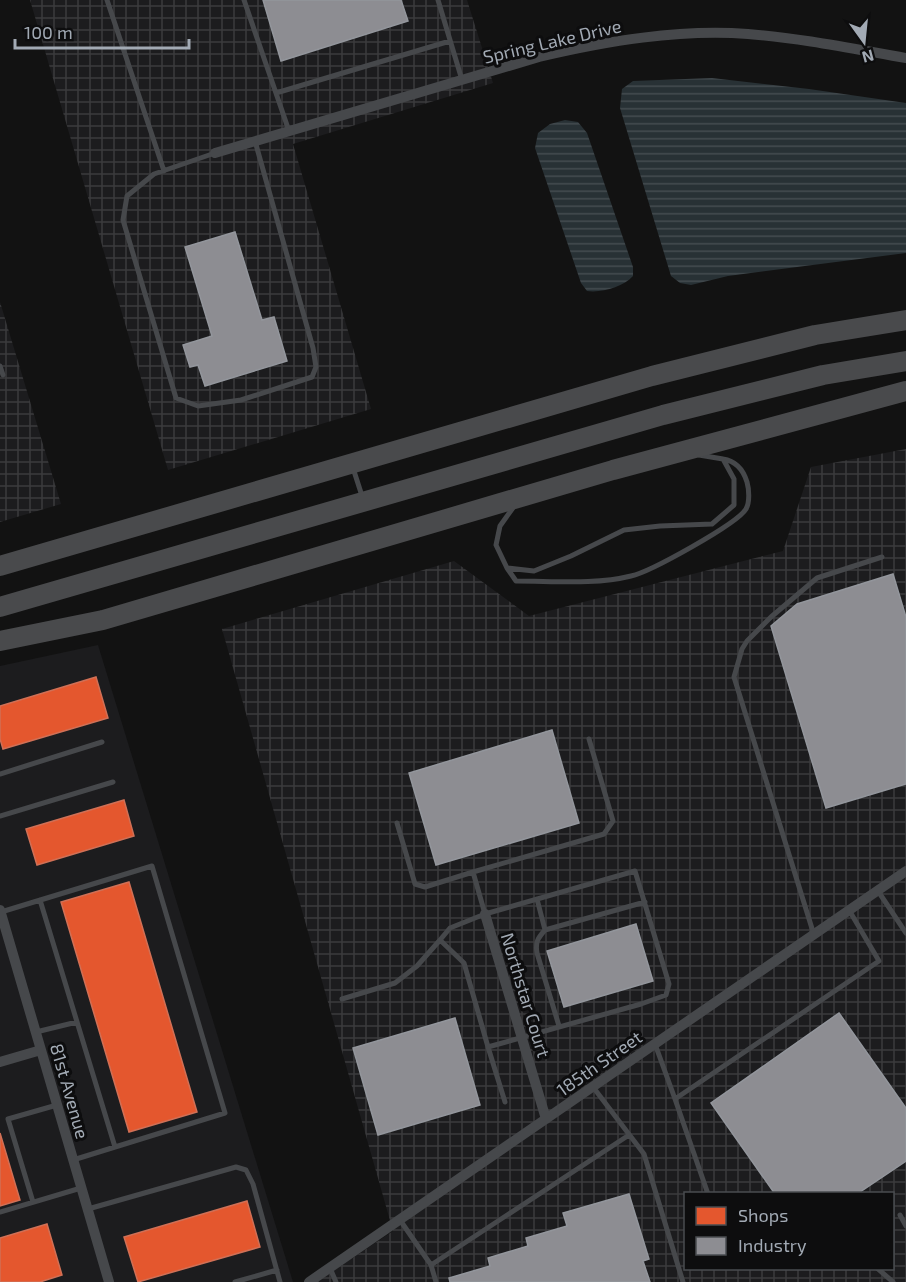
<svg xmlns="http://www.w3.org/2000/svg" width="906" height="1282" font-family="'Exo 2',sans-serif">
  <defs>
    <pattern id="industrial-grid" width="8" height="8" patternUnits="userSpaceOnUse" patternTransform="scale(1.5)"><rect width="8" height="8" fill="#1c1c1e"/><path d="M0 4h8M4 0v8" fill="none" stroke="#3a3a3c"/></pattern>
    <pattern id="water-rules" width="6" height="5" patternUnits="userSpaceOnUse" patternTransform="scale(1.5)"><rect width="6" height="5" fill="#283135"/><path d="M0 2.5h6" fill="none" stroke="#444c50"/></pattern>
  </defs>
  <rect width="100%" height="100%" fill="#121212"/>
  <path fill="#1c1c1e" d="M98 645 293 1282H0V666Z"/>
  <path fill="url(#industrial-grid)" fill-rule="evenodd" d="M30 0H467L493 83 293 144 371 409 168 470Z
    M0 302 61 504 0 522Z
    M906 449V1282H317L393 1231 222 629 454 561 529 616 783 551 811 467ZM686 1194H892V1268H686Z"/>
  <path fill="url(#water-rules)" d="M712 78 809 89 906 103V253L728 276 691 285 680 283 671 276 620 108 622 89 633 81Z
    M565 120 578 122 587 133 633 267V276C623 287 602 293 587 291L581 283 535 148 538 133 550 124Z"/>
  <path fill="#e4572e" stroke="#d07056" stroke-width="1.5" d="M96 677 108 718 3 749 0 739V706Z
    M124 800 134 836 37 865 26 829Z
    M129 882 197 1112 129 1132 61 902Z
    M0 1133 20 1200 0 1206Z
    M247 1201 260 1247 138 1282 124 1237Z
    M47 1224 62 1275 40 1282H0V1238Z"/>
  <path fill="#8d8d92" stroke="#93969c" stroke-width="1.5" d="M263 0H401L408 21 281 61Z
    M235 232 262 320 274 317 287 361 205 386 198 365 190 367 183 345 212 336 185 247Z
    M893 574 906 617V784L826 808 771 626 797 604Z
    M552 730 579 823 436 865 409 773Z
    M636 924 653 981 564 1007 547 951Z
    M839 1013 906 1108V1161L857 1194H775L711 1103Z
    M455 1018 480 1105 378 1135 353 1048Z
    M629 1194 649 1259 643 1261 650 1282H450L449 1278 490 1266 488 1258 528 1246 526 1238 567 1226 563 1213Z"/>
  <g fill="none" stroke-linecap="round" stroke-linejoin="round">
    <path stroke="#46484b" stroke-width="5" d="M107 0 164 171
      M244 0 289 131
      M438 0 462 80
      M276 93 450 41
      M215 153 154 174 127 196 123 220 176 398 198 406 241 400 312 377 316 367 313 348 255 141
      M0 366 3 375
      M353 468 363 499
      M515 505 500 526 496 545 507 568 534 571 571 556 624 530 660 526 712 524 734 505V479L723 459 699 455
      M507 568 516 581C554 581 595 585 631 576 650 572 737 524 746 509 750 502 749 489 747 482 743 469 736 461 723 459
      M0 774 102 742
      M0 816 113 782
      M397 823 415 884 425 887 473 872 485 914
      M635 871 669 984 666 995 641 1004 488 1047 464 963 440 940 450 928 485 914Z
      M473 872 604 834 613 821 589 739
      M878 891 906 933
      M537 899 545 930
      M40 900 115 1147
      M1 912 152 866 225 1113 73 1160
      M814 935 734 677 742 649 747 641 771 617 817 578 882 557
      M342 999 395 983 417 966 440 940
      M559 1026 537 953C535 942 538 938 545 930L645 902
      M36 1032 77 1022
      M655 1044 675 1099 879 961 849 910
      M488 1047 505 1102
      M593 1087 644 1154 683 1282
      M675 1099 708 1194
      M33 1202 8 1119 57 1105
      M88 1209 236 1167 246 1170 253 1184 280 1282
      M0 1212 81 1188
      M900 1215 906 1226
      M400 1220 431 1265 436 1282
      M431 1265 629 1135
      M330 1268 336 1282
      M877 1268 893 1282
      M235 1282 277 1270"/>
    <path stroke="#46484b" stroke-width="10" d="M215 153 539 57C607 41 678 29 748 34 801 38 854 49 906 58
      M0 910 109 1282
      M485 914 546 1119
      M0 1062 41 1050
      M309 1282 906 871"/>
    <path stroke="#494a4c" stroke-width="20" d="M0 566 652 376 815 335 906 320
      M0 607 663 415 823 375 906 361
      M0 641 103 620 613 470 906 391"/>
  </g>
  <g text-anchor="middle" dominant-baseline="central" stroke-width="6" stroke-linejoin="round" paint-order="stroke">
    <g font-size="18" fill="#a2aab4" stroke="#0d0d0e">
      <text transform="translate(552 41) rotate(-13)">Spring Lake Drive</text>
      <text transform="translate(526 995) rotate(73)">Northstar Court</text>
      <text transform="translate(599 1063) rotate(-35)">185th Street</text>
      <text transform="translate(70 1091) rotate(74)">81st Avenue</text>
    </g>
  </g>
  <rect x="684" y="1192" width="210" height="78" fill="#0d0d0e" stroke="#494c50" stroke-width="1.5"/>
  <rect x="696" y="1207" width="30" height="18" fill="#e4572e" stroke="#494c50" stroke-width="1.5"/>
  <text x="738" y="1222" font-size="18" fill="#a2aab4">Shops</text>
  <rect x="696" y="1237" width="30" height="18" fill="#8d8d92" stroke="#494c50" stroke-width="1.5"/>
  <text x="738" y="1252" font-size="18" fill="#a2aab4">Industry</text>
  <g transform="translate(864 42) rotate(165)" stroke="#0d0d0e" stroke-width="4.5" paint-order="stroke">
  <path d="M0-4.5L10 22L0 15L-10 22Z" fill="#a2aab4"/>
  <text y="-9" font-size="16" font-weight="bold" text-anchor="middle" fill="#a2aab4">N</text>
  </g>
  <path d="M15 39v9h174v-9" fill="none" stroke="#a2aab4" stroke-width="3"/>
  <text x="24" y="39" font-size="18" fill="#a2aab4" stroke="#0d0d0e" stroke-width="4.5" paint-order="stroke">100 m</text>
</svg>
